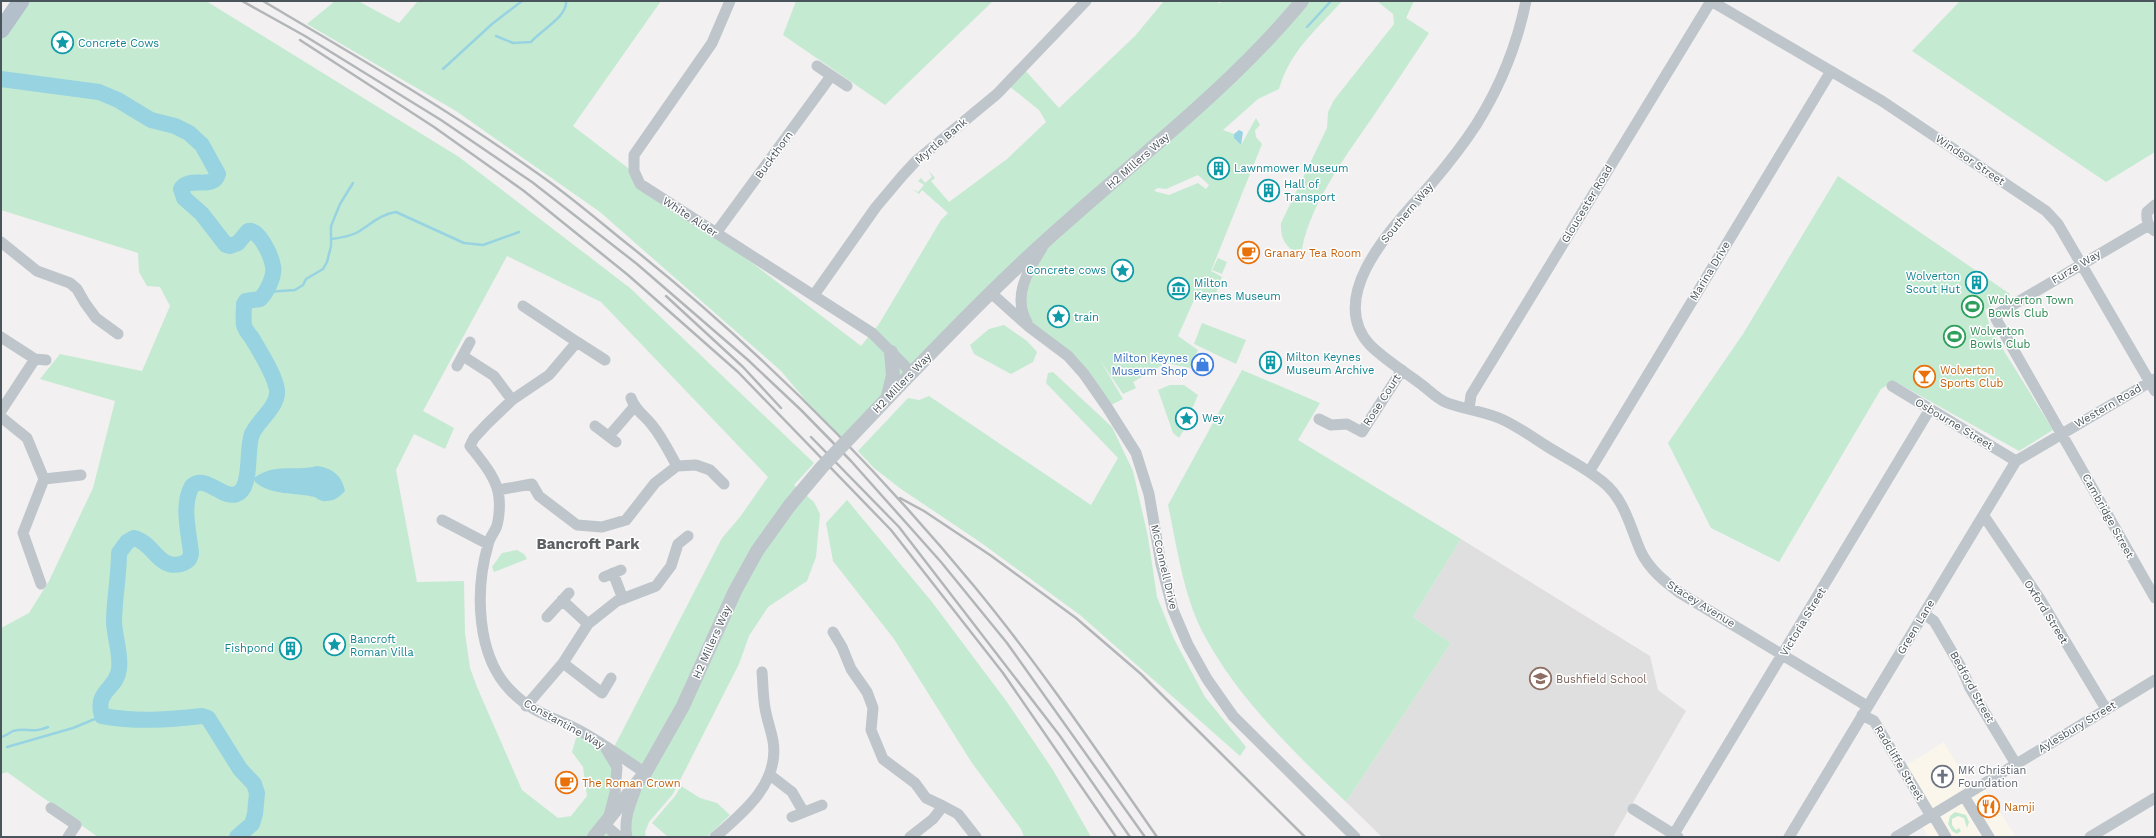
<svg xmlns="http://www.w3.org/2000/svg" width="2156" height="838" font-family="'Work Sans',sans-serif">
  <rect width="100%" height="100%" fill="#f2f0f0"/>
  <path fill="#faf6ec" d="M1944 742 1975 795 1985 789 2016 837H1928L1922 826 1930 821 1900 769Z"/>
  <path fill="#e0dfdf" d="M1461 539 1650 656 1658 690 1686 711 1613 837H1382L1346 802 1451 643 1413 617Z"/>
  <path fill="#c5ead2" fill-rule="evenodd" d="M21 1H206L459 157 630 288 814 463 794 485 814 502 820 514 816 557 807 581 768 607 749 636 739 664 673 794 649 822 645 832 646 837H627L625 829 645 773 612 751 722 538 740 517 768 477 601 302 507 256 423 411 454 428 445 449 414 434 396 470 417 582 464 581 465 633 470 668 477 687 522 790 558 818 571 816 587 796 583 767 572 752 576 738 583 732 605 746 617 767 607 822 619 837H98L7 772 1 774V628L29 613 49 581 93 488 115 401 40 379 60 354 142 371 170 306 160 287 147 286 139 272 138 253 1 210V30Z
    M335 1H358L399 23 418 1H661L573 126 861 346 879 324 941 220 948 213 922 190 919 194 912 189 918 192 924 185 918 181 921 178 925 183 932 177 929 171 935 178 931 181 949 202 1007 159 1046 122 1039 110 1009 86 1024 69 1059 108 1135 36 1164 1H1215L1219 3 1225 1H1342C1316 31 1291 49 1279 89L1258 99 1223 130 1234 134V138L1241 145 1256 118 1260 125 1255 130 1256 137 1262 144 1211 271 1222 277 1215 296 1198 291 1178 336 1198 350 1190 368 1166 363 1133 382 1136 388 1123 394 1100 360 1123 399 1107 407 1084 374 1031 328 1021 294 1038 255 845 441 807 402 781 371 600 212 456 111 307 24ZM1224 162 1229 167H1223L1224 171 1216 172 1214 163ZM1198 175 1209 185 1206 189 1198 183 1169 195 1154 191 1157 188 1166 189Z
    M796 1H993L885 105 783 35Z
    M1377 1H1414L1406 18 1429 33C1410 62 1390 91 1370 121 1344 158 1305 212 1301 257 1287 247 1280 241 1281 223L1327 128 1328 112 1334 100 1394 24 1393 14Z
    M1960 1H2155V152L2106 182 1912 51Z
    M1838 176 2010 294 1985 310 1991 330 2053 430 2019 451 1894 381 1881 389 1779 562 1711 528 1668 443 1743 334Z
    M1218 258 1227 262 1222 274 1212 270Z
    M1202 323 1246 340 1236 364 1194 344Z
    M1004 325 1027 341 1037 352 1033 362 1011 374 974 354 970 345 989 329Z
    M1242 370 1320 403 1298 440 1461 539 1413 617 1451 643 1346 802C1293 751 1236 697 1202 631 1183 593 1177 547 1168 505Z
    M1053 372 1112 427 1133 471 1148 537 1157 597 1174 639 1205 697 1246 747 1240 756 1080 615 980 542 901 489 874 468 858 451 908 398 919 400 929 396 1091 505 1118 458 1046 383 1048 373Z
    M1170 385H1184L1198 395 1193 407 1187 408 1180 426 1185 428 1179 438 1173 433 1158 390Z
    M847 500 932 602 1007 702 1053 770 1091 837H1024L1021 829 972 763 894 639 833 561 826 523Z
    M517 550 524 554 527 559 494 572 492 567 502 553Z
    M681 786 700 798 717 803 730 815 707 837H668L652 823 675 796Z
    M1955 812 1966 815 1969 822 1967 828 1964 818 1958 816 1952 819V825L1956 830 1959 828 1961 831 1957 834 1952 831 1948 824 1950 816Z"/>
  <path fill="#97d3e1" d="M1239 130 1243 132 1241 145 1234 138V134Z
    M317 466C333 468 342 476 345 491 339 497 335 501 326 501 322 502 318 499 315 497 294 492 272 496 255 482L254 478C275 462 294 472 317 466Z"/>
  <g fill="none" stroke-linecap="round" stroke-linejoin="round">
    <path stroke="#97d3e1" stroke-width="2.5" d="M1307 27 1331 1
      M496 36 513 43 531 42C541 30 568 16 566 1
      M443 69 492 24 522 1
      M331 239C339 238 348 237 356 233 369 226 380 214 396 212L464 243 483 245 519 232
      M267 292 295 290 303 285 306 279 323 269 327 262 331 246V226L340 204 353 183
      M1 737C6 736 9 733 13 731 28 727 32 734 48 727
      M7 747 73 728 102 716"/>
    <path stroke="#97d3e1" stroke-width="16" d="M1 79 99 92 118 100 151 120 175 126 189 133 202 145 218 174C213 191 189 175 181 189L184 198 202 214 226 245 230 246 238 243 248 231C259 229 271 255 273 266 275 276 267 292 260 299L246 301 244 304C244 310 243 320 244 325 245 330 249 334 252 338 260 352 275 375 277 390 279 406 258 420 252 434 246 449 252 482 240 492 225 504 207 473 192 486 181 505 189 533 191 553 190 560 187 562 181 564 158 570 154 543 134 538L127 542 119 553C119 577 114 600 114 623 115 638 121 654 119 669 117 689 94 691 102 716 136 722 168 720 202 716L208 718 240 769 254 784 257 793 255 814 252 824 237 837"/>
    <path stroke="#bec5cb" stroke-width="11" d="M730 1 712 43 634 155V171L640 184 872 333 912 373
      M1526 1C1517 45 1500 87 1476 125 1463 145 1448 164 1432 183 1400 220 1323 294 1370 345 1385 360 1405 372 1422 385 1429 390 1436 398 1445 402 1462 409 1482 411 1499 418 1516 425 1532 437 1548 447 1566 458 1586 468 1603 482 1625 500 1630 527 1641 552 1650 570 1664 581 1680 593L1867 706
      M1711 1 1882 101 2046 211 2058 224 2155 391
      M817 66 847 86
      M2155 205 2147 212C2146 219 2148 227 2155 231
      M2149 225 1999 313 1996 319 2155 598
      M716 233 831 76
      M1 242 37 271 70 283 77 289 85 303 96 318 118 334
      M990 292 1028 326 1068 356 1084 374 1107 407 1136 453 1149 494 1161 564 1173 610 1188 645 1207 679 1233 716 1355 837
      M814 295 876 207 903 175 916 161 997 94 1086 1
      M523 306 577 342 549 375 512 400 487 424 474 438 470 446C481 460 498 479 499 498 500 506 499 521 496 528 493 534 489 539 488 545 475 590 476 656 511 691 535 716 557 717 584 733 605 745 625 759 645 773
      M1027 322C1012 297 1028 270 1042 248
      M1 337 35 359 46 360
      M577 342 605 360
      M463 356 494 376 512 400
      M457 366 470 342
      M1892 386 2016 461
      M631 398C635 410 644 415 652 425 662 437 669 452 677 466
      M1469 409 1471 395 1711 1
      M1 411 35 359
      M1 417 27 438 44 479 23 533 41 584
      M1319 419 1331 425 1347 424 1362 432 1402 370
      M595 426 616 442
      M609 436 634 407
      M1589 472 1831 71
      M44 479 81 475
      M498 490 532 484 539 496 577 525 602 527 626 520 655 483 677 466 696 465 710 470 724 484
      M1984 516 2040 599 2106 709
      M442 520 488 544
      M613 573 623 599
      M604 577 621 570
      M562 600 588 624
      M1924 614 1934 621 1962 669 1970 688 2016 764
      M547 617 569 593
      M833 632 842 647 851 669 867 692 873 708 871 730 883 759 915 783 926 798 943 806
      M563 663 602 693 611 678
      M526 706 563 663 588 624 617 601 656 586 671 566 678 544 688 536
      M1862 715 1874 721 1931 816
      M606 749 617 767 615 793 609 816
      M770 775 792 792 803 811
      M1964 796 1989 837
      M51 808 76 825 68 837
      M1633 809 1678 837
      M1933 815 1946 837
      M792 817 822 805
      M605 825 619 837
      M1674 834 1930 409
      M627 837C623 819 631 803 637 786
      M715 837C743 813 780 783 773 741 771 730 767 720 765 708 763 697 763 684 762 672
      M910 837 933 819 943 806 958 814 976 837
      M1789 837 2016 461 2155 379
      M1896 837 2155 680
      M2090 837 2155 798"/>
    <path stroke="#bec5cb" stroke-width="14" d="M899 386C954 329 1009 272 1069 220 1149 149 1234 83 1302 1
      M888 396 893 375 891 352
      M594 837 645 773 683 706 735 591 757 551 790 505"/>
    <path stroke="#b3c0cb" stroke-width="17" d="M1 30 21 1"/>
    <path stroke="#b3b6b9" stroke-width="2.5" d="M242 1 305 36 441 120 532 182 637 264 748 360 801 410 851 461 941 562 1007 643 1145 837
      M263 1C356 56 449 110 537 173 566 193 593 216 620 238 750 341 868 458 974 586 1040 666 1098 752 1157 837
      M300 40 434 127 524 191 628 275 738 372 891 530 1003 673 1116 837
      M666 296 743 367 781 408
      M811 437 899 527 1060 736 1130 837
      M900 498 924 511 990 555 1076 618 1141 674 1305 837"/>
    <path stroke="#bec5cb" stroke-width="14" d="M790 505 822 467 899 386"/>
  </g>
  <defs>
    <symbol id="sight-ring" viewBox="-11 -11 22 22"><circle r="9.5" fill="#fff" stroke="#0f9aa8" stroke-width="1.5"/><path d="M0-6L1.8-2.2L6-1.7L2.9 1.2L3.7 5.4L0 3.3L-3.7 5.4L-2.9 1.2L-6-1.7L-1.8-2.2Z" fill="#0f9aa8"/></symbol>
    <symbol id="building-ring" viewBox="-11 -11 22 22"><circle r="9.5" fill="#fff" stroke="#0f9aa8" stroke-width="1.5"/><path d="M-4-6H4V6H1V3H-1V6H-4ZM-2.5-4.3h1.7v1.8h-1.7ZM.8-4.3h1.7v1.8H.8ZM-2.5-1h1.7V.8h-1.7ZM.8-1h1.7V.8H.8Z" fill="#0f9aa8"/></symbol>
    <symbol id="cafe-ring" viewBox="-11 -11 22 22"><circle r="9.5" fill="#fff" stroke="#e8710a" stroke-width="1.5"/><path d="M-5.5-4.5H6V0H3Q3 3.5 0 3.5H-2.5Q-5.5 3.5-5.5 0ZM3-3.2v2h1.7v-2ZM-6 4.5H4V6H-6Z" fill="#e8710a"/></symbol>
    <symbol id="museum-ring" viewBox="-11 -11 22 22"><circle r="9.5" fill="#fff" stroke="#0f9aa8" stroke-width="1.5"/><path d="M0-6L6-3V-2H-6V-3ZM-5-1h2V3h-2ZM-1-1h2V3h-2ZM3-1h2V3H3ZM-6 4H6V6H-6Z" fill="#0f9aa8"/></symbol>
    <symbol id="stadium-ring" viewBox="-11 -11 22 22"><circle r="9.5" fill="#fff" stroke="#2e9e5b" stroke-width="1.5"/><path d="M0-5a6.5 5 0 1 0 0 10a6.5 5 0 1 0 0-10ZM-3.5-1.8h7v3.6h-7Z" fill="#2e9e5b"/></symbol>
    <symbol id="shop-ring" viewBox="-11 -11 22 22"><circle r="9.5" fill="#fff" stroke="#3f7fe0" stroke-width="1.5"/><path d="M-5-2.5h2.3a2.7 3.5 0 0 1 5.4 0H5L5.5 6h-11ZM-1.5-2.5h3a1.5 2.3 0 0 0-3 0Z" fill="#3f7fe0"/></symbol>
    <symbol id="bar-ring" viewBox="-11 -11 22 22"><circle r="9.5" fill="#fff" stroke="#e8710a" stroke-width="1.5"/><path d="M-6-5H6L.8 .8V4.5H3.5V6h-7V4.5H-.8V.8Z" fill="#e8710a"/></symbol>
    <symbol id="school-ring" viewBox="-11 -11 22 22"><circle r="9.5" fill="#fff" stroke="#8d6e63" stroke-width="1.5"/><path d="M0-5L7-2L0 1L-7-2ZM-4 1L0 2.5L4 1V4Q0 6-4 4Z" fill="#8d6e63"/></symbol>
    <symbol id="church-ring" viewBox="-11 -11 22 22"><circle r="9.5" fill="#fff" stroke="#6b7280" stroke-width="1.5"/><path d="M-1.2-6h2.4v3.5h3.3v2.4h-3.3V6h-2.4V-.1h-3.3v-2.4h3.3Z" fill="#6b7280"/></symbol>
    <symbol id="restaurant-ring" viewBox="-11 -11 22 22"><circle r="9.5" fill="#fff" stroke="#e8710a" stroke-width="1.5"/><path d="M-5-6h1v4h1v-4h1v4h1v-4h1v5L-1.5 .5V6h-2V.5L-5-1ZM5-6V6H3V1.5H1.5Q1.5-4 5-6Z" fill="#e8710a"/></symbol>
  </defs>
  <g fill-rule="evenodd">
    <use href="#sight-ring" x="50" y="30" width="25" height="25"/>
    <use href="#building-ring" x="1206" y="156" width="25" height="25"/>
    <use href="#building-ring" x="1256" y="178" width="25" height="25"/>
    <use href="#cafe-ring" x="1236" y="240" width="25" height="25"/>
    <use href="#sight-ring" x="1110" y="258" width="25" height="25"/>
    <use href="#building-ring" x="1964" y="270" width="25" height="25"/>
    <use href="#museum-ring" x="1166" y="276" width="25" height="25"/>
    <use href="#stadium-ring" x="1960" y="294" width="25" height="25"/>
    <use href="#sight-ring" x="1046" y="304" width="25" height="25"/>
    <use href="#stadium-ring" x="1942" y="324" width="25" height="25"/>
    <use href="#building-ring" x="1258" y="350" width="25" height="25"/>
    <use href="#shop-ring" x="1190" y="352" width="25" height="25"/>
    <use href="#bar-ring" x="1912" y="364" width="25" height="25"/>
    <use href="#sight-ring" x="1174" y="406" width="25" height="25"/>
    <use href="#sight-ring" x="322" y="632" width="25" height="25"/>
    <use href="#building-ring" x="278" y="636" width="25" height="25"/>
    <use href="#school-ring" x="1528" y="666" width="25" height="25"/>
    <use href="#church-ring" x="1930" y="764" width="25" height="25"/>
    <use href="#cafe-ring" x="554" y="770" width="25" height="25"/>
    <use href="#restaurant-ring" x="1976" y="794" width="25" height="25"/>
  </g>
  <g text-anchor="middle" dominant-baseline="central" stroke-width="3" stroke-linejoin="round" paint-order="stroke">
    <g font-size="11" fill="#0d838f" stroke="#fff" text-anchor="start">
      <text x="78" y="43">Concrete Cows</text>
      <text x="1234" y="168">Lawnmower Museum</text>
      <text x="1284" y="184">Hall of<tspan x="1284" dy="13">Transport</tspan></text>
      <text x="1106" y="270" text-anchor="end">Concrete cows</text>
      <text x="1960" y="276" text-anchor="end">Wolverton<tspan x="1960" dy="13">Scout Hut</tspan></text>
      <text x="1194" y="283">Milton<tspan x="1194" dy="13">Keynes Museum</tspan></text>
      <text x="1074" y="317">train</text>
      <text x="1286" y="357">Milton Keynes<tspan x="1286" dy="13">Museum Archive</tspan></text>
      <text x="1202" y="418">Wey</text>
      <text x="350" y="639">Bancroft<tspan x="350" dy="13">Roman Villa</tspan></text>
      <text x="274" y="648" text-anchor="end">Fishpond</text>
    </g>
    <g font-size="11" fill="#4a545b" stroke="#fff">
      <text transform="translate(941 141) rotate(-40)">Myrtle Bank</text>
      <text transform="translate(774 155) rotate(-54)">Buckthorn</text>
      <text transform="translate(1970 160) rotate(34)">Windsor Street</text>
      <text transform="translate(1138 161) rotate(-41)">H2 Millers Way</text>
      <text transform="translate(1587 204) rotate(-59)">Gloucester Road</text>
      <text transform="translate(1407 213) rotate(-50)">Southern Way</text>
      <text transform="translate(690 217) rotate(33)">White Alder</text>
      <text transform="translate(2076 267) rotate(-31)">Furze Way</text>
      <text transform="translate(1710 271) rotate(-59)">Marina Drive</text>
      <text transform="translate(902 383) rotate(-46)">H2 Millers Way</text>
      <text transform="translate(1382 400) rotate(-57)">Rose Court</text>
      <text transform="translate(2108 406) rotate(-30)">Western Road</text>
      <text transform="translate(1954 424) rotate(31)">Osbourne Street</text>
      <text transform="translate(2108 516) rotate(61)">Cambridge Street</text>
      <text transform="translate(1164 567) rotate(77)">McConnell Drive</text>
      <text transform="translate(1701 604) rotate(32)">Stacey Avenue</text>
      <text transform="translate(2046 612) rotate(58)">Oxford Street</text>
      <text transform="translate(1803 622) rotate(-59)">Victoria Street</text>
      <text transform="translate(1916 627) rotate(-59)">Green Lane</text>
      <text transform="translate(712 642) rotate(-66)">H2 Millers Way</text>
      <text transform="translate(1972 687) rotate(61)">Bedford Street</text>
      <text transform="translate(564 724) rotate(29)">Constantine Way</text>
      <text transform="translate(2077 727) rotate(-31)">Aylesbury Street</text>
      <text transform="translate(1899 763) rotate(59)">Radcliffe Street</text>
    </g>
    <g font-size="11" fill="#c56008" stroke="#fff" text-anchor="start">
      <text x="1264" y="253">Granary Tea Room</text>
      <text x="1940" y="370">Wolverton<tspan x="1940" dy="13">Sports Club</tspan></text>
      <text x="582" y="783">The Roman Crown</text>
      <text x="2004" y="807">Namji</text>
    </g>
    <g font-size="11" fill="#27864d" stroke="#fff" text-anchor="start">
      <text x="1988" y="300">Wolverton Town<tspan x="1988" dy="13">Bowls Club</tspan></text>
      <text x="1970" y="331">Wolverton<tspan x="1970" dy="13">Bowls Club</tspan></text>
    </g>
    <g font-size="11" fill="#366cbe" stroke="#fff" text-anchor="end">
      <text x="1188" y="358">Milton Keynes<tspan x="1188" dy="13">Museum Shop</tspan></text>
    </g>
    <g font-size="11" fill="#785e54" stroke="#fff" text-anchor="start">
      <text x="1556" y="679">Bushfield School</text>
    </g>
    <g font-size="11" fill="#5b616d" stroke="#fff" text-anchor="start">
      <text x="1958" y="770">MK Christian<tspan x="1958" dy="13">Foundation</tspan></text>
    </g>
    <g font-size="15" font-weight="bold" fill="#5e6164" stroke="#fff">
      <text x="588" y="544">Bancroft Park</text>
    </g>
  </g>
  <rect width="2156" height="838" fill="none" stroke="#4a545b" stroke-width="4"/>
</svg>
